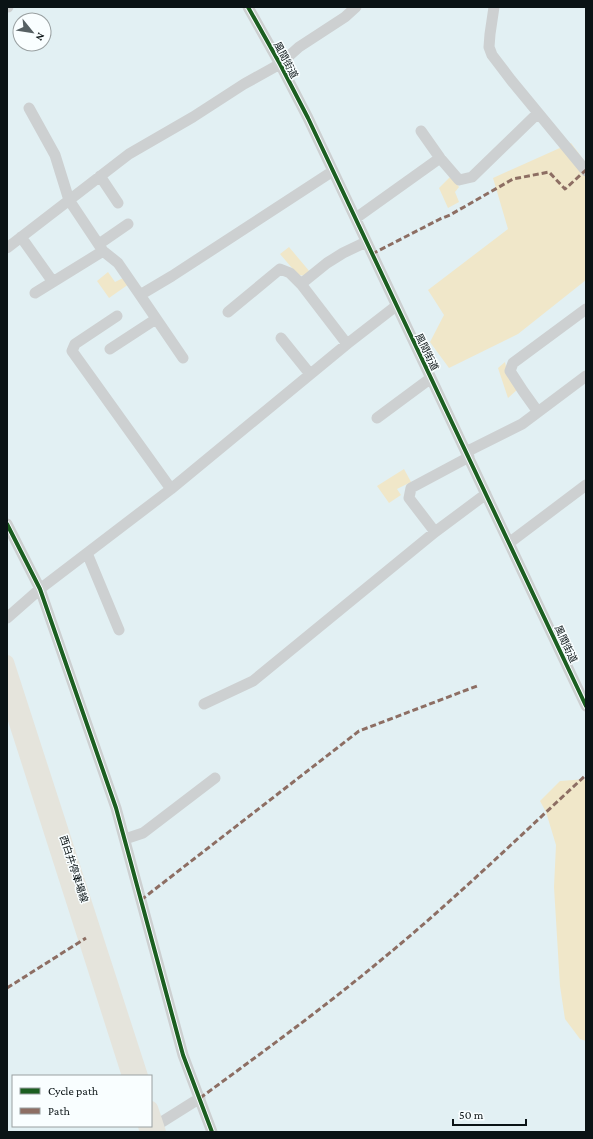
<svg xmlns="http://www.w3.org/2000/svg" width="593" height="1139" font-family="'Crimson Pro','Noto Sans JP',serif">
  <rect width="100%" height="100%" fill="#e2f0f3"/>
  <path fill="#f0e7c9" d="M571 143 586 163V280L518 334 449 368 430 342 444 315 428 290 508 229 493 178Z
    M451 176 459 187 455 192 459 202 448 208 439 188Z
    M289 247 310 272 306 276 298 275 280 254Z
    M108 272 115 282 125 277 129 284 109 298 97 281Z
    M505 362 507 371 518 389 508 398 498 368Z
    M404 469 411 482 397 489 401 495 389 503 377 486Z
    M586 779V1041L580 1039 565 1019 560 986 554 887 556 845 546 812 540 801 560 781Z"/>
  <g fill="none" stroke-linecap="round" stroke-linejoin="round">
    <path stroke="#cdd0d1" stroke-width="11" d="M7 7H8
      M248 7 280 64 308 118 586 706
      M494 7 490 34 489 47 492 55 511 80 586 171
      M29 108 55 155 69 200 103 251 118 263 140 295 172 276 333 171
      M421 131 440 158 459 180 472 177 538 113
      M100 176 118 203
      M356 218 440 158
      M21 237 53 282
      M99 244 128 224
      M7 248 129 154 193 117 244 84 280 64 299 47 345 17 356 7
      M301 284 327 263 343 253 366 242
      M35 293 103 251
      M140 295 183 358
      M228 312 280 269 290 273 301 284 347 344
      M117 316 75 344 72 351 171 489
      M281 338 310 374
      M110 349 156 319
      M538 412 523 391 510 371 513 363 586 309
      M377 418 431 378
      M466 452 522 424 586 376
      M7 524 40 589 116 808 183 1055 212 1132
      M435 532 409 498 411 488 469 457
      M509 543 586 485
      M87 553 119 630
      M7 618 40 589 171 489 347 344 396 306
      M204 704 253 681 435 532 486 494
      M125 839 143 833 215 778
      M152 1130 157 1125 200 1098"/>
    <path stroke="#e5e4dc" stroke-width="14" d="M7 662 141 1076
      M7 695 129 1076
      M151 1108 159 1132
      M145 1126 147 1132"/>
    <path stroke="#8d6e63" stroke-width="3" stroke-dasharray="6 3" stroke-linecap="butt" d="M372 254 440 219 450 215 513 179 549 172 565 189 586 170
      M141 900 359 731 477 686
      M7 988 86 938
      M200 1098C263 1052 326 1006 386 956 455 899 520 836 586 775"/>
    <defs>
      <path id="cycleway" d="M248 7 280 64 308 118 586 706
        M7 524 40 589 116 808 183 1055 212 1132"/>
    </defs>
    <use href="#cycleway" stroke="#f9feff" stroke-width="6"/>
    <use href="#cycleway" stroke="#1b5e20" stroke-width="4"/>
  </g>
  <g text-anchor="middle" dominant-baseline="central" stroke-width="3" stroke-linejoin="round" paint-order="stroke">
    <g font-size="10" fill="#0a1315" stroke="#f9feff">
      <text transform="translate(286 60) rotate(62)">風間街道</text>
      <text transform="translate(427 352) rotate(64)">風間街道</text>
      <text transform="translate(566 644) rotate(65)">風間街道</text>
      <text transform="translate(74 869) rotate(72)">西白井停車場線</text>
    </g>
  </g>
  <rect width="593" height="1139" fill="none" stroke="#0a1315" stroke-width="16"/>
  <rect x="12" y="1075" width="140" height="52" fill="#f9feff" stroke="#99a0a1"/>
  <rect x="20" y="1088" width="20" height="6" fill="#1b5e20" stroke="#99a0a1"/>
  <text x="48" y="1095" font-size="12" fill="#0a1315">Cycle path</text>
  <rect x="20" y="1108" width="20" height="6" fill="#8d6e63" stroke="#99a0a1"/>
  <text x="48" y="1115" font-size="12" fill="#0a1315">Path</text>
  <g transform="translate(32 32) rotate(120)"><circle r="19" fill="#f9feff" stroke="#99a0a1"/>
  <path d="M0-3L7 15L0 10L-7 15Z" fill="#566063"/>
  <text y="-6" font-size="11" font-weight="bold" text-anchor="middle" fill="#0a1315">N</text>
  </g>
  <path d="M453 1119v6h73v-6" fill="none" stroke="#0a1315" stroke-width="2"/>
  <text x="459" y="1119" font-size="12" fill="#0a1315" stroke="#f9feff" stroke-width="3" paint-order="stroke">50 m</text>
</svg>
